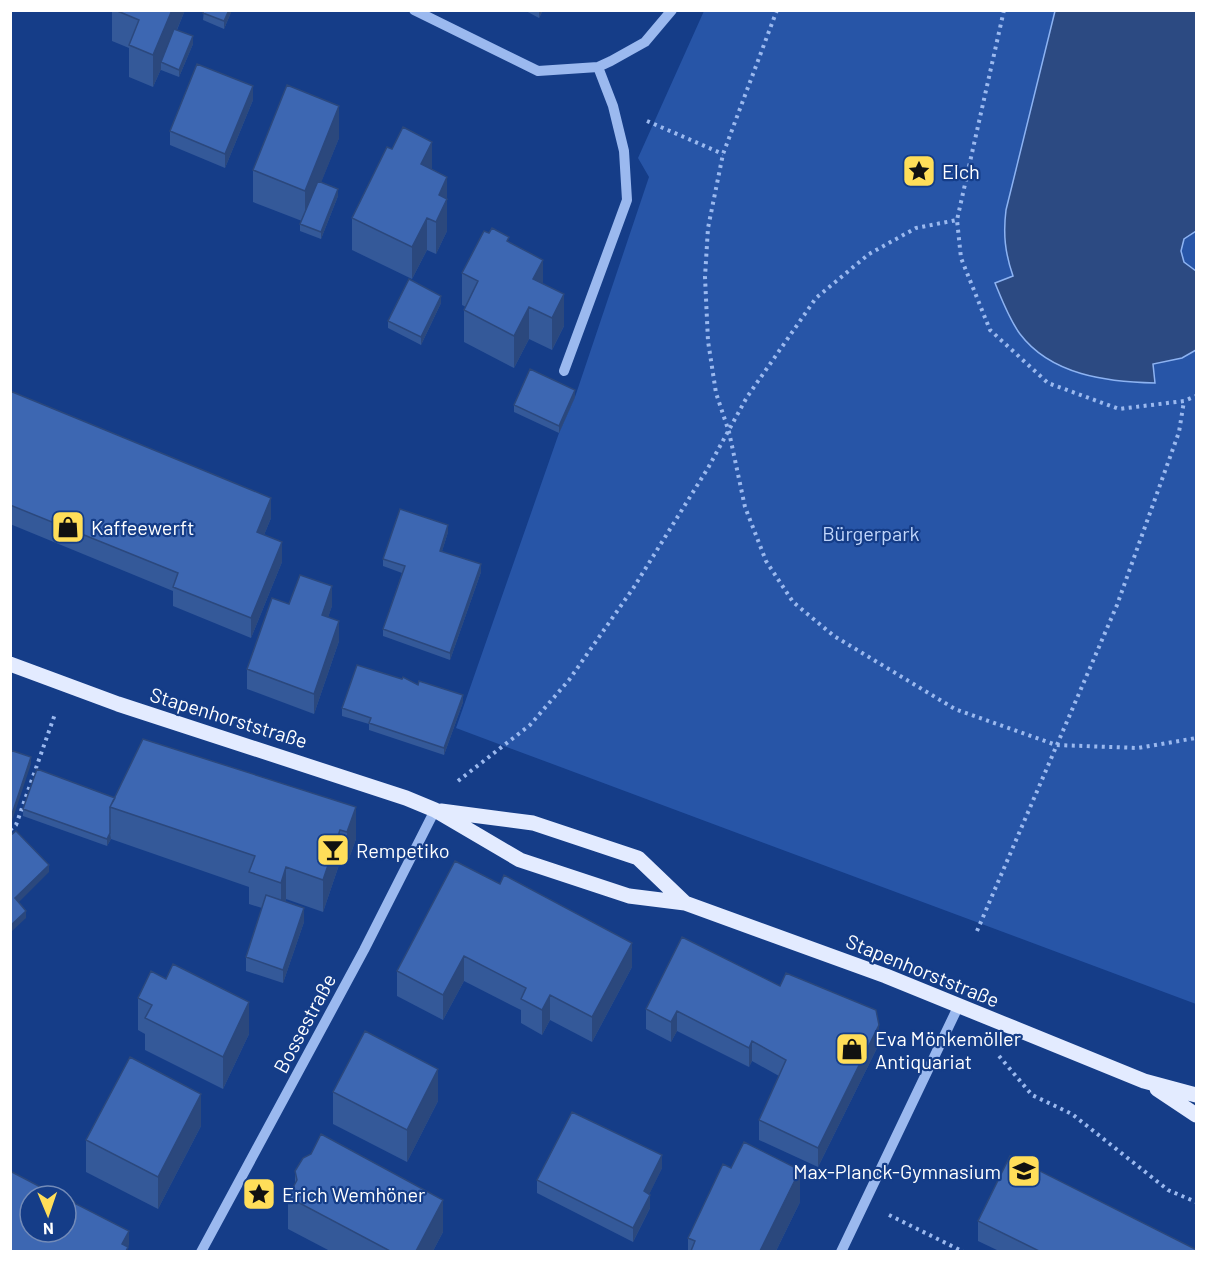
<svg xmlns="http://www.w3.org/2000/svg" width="1207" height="1262" font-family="Barlow,sans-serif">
  <rect width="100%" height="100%" fill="#153d88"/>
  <path fill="#2755a7" d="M704 11H1196V1004L456 728 559 433 575 397 649 177 638 158Z"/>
  <path fill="#2c4a82" stroke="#8db3f2" stroke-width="1.5" d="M1055 11H1196V231L1184 239 1181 251 1184 262 1196 271V350L1182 358 1153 364 1155 383C1107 382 1051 375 1020 334 1009 319 1002 300 995 283L1013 276C1005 253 1003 234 1006 210Z"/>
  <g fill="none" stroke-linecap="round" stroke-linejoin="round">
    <path stroke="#9bb9ef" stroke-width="4" stroke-dasharray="3 4.5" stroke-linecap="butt" d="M777 10 723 154 708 228 705 277 708 341 716 393 729 432 745 507 766 561 793 602 834 636 955 709 1056 745 1138 748 1196 738
      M1004 10 957 220 961 258 990 330 1048 383 1119 409 1184 401 1196 396
      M647 121 723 154
      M458 781 530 725 569 680 634 587 708 468 747 397 816 298 869 254 916 228 957 220
      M10 830 16 825 55 714
      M977 931 1117 605 1179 432 1184 401
      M999 1056 1032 1095 1072 1114 1168 1190 1196 1202
      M889 1215 964 1252"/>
    <path stroke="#9bb9ef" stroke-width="10" d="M414 10 538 71 598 67 611 61 645 42 672 10
      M564 371 627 200 624 151 613 106 598 67
      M201 1252 364 950 435 810
      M841 1252 958 1007"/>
    <path stroke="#e3ebff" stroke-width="15" d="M10 664 118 704 406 798 435 810 520 860 629 896 685 903 886 976 1144 1081 1196 1095
      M441 811 533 823 638 858 685 903
      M1157 1089 1196 1115"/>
  </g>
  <path fill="#345999" d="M112 10H185L177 30 193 44 179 77 161 70V69L153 87 129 77V48L112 41Z
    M204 10H232L224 29 203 20Z
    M524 10H543L539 18Z
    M253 100 225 168 170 145V131Z
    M339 138 321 182 338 196 321 239 300 231V224L302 221 253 202V170Z
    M392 149 447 177V231L436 254 427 250 412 279 352 250V218Z
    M509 243 543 284 564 326 552 350 529 339 514 368 464 342V310L466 307 462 305V273Z
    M441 303 421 345 388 328V321Z
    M10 391 271 518 264 535 282 562 251 638 173 606V591L10 524Z
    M575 397 559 433 514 412V405Z
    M448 532 442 551 481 572 450 660 383 636V629L402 573 383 566V559Z
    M289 604 332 606 328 617 339 641 314 714 247 689V669Z
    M463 702 444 755 369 730V724L342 716V708Z
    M115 798 356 807V839L347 864 340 862 323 912 286 899 285 902 304 922 283 983 246 971V957L262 908 249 904V887L111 839 107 846 23 816V809Z
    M455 861 632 967 592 1042 550 1020 542 1035 521 1023V1010L464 981 443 1020 397 996V971Z
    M682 937 879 1044 818 1167 759 1140V1120L779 1076 752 1061 749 1067 677 1031 671 1042 646 1029V1009Z
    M138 998 249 1034 223 1089 145 1050V1034L138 1030Z
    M333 1092 438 1101 407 1162 333 1124Z
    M201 1126 158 1209 86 1172V1140Z
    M662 1168 649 1194 650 1208 633 1242 537 1193V1180Z
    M295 1171 443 1232 433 1251H330L288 1229V1197L295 1183Z
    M800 1202 776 1251H688V1238Z
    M978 1221 1197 1251H999L978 1241Z"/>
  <path fill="#2b487d" d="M172 10H185L163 63 161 62V69L153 87V55Z
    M229 10H232L224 29V21Z
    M539 10H543L539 18Z
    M193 36V44L179 77V70Z
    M253 86V100L225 168V154Z
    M339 106V138L305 223V191Z
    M432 142V174L421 164Z
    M447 177V231L436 254V222L439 195Z
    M338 189V196L321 239V232Z
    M427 218V250L412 279V247Z
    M543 260V292L533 311V279Z
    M564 294V326L552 350V318Z
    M441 296V303L421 345V337Z
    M529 307V339L514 368V336Z
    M575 390V397L559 433V426Z
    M271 498V518L257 552V532Z
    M448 525V532L440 558V551Z
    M282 542V562L251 638V618Z
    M481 564V572L450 660V653Z
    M332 586V606L322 635V615Z
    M339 621V641L314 714V694Z
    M463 695V702L444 755V748Z
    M31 757V764L12 821V814Z
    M356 807V839L347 864V832Z
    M340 830V862L323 912V880Z
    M110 833 111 839 107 846V839Z
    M49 865V872L15 906V898Z
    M286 867V899L281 915V883Z
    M304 908V922L283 983V970Z
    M26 911V918L10 933V926Z
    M632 943V967L592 1042V1017Z
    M464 956V981L443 1020V995Z
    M550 995V1020L542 1035V1010Z
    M249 1002V1034L223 1089V1057Z
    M677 1011V1031L671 1042V1022Z
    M879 1025V1044L818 1167V1148Z
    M752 1041V1061L749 1067V1048Z
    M438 1069V1101L407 1162V1130Z
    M201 1094V1126L158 1209V1177Z
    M662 1155V1168L644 1205V1191Z
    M800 1170V1202L776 1251H760Z
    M650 1195V1208L633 1242V1228Z
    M443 1200V1232L433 1251H416Z
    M129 1231V1245L125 1251 122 1244Z"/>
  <path fill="#3d67b2" stroke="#2b487d" stroke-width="1.5" fill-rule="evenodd" d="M115 10H172L153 55 129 45 139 20Z
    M204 10H229L224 21 203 13Z
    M174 29 193 36 179 70 161 62Z
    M197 64 253 86 225 154 170 131Z
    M287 85 339 106 305 191 253 170Z
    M403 127 432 142 421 164 447 177 439 195 447 199 436 222 427 218 412 247 352 218 387 147 392 149Z
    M318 181 338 189 321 232 300 224Z
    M492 228 509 237 507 241 543 260 533 279 564 294 552 318 529 307 514 336 464 310 478 281 462 273 484 231 489 233Z
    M409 279 441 296 421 337 388 321Z
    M530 369 575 390 559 426 514 405Z
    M10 391 271 498 257 532 282 542 251 618 173 587 178 573 10 505Z
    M400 509 448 525 440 551 481 564 450 653 383 629 405 566 383 559Z
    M300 575 332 586 322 615 339 621 314 694 247 669 272 598 289 604Z
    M357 665 402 679 403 677 418 685 419 681 463 695 444 748 369 723 371 718 342 708Z
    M143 739 356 807 347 832 340 830 323 880 286 867 281 883 249 872 255 856 110 807Z
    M10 750 31 757 12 814 10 813Z
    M37 769 115 798 110 807V833L107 839 23 809Z
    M16 831 49 865 15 898 26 911 10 926V836Z
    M455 861 500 884 504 875 632 943 592 1017 550 995 542 1010 521 999 526 988 464 956 443 995 397 971Z
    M266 895 304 908 283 970 246 957Z
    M682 937 780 986 786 973 876 1010 879 1025 818 1148 759 1120 786 1060 752 1041 749 1048 677 1011 671 1022 646 1009Z
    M173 964 249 1002 223 1057 145 1018 152 1005 138 998 151 971 166 979Z
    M365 1031 438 1069 407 1130 333 1092Z
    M130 1057 201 1094 158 1177 86 1140Z
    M572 1112 662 1155 644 1191 650 1195 633 1228 537 1180Z
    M321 1134 443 1200 416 1251H390L288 1197 297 1180 295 1171 303 1158 311 1154Z
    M744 1142 800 1170 760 1251H691L695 1241 688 1238 723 1164 731 1168Z
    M1010 1156 1197 1250V1251H1039L978 1221Z
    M10 1171 48 1191 49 1189 70 1197 76 1204 129 1231 122 1244 128 1247 126 1251H10ZM30 1196H66V1232H30Z"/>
  <defs>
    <symbol id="sight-square" viewBox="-11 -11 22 22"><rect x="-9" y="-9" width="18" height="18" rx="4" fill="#ffde59" stroke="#153d88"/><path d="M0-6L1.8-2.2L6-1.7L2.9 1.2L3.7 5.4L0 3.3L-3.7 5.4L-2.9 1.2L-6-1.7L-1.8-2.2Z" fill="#111"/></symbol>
    <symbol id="shop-square" viewBox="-11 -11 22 22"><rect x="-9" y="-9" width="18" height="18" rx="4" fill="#ffde59" stroke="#153d88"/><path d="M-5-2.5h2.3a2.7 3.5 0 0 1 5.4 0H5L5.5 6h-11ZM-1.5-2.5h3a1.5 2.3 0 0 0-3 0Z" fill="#111"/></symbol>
    <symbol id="bar-square" viewBox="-11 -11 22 22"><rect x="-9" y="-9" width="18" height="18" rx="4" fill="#ffde59" stroke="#153d88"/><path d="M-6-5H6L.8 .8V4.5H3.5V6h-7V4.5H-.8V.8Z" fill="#111"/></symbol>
    <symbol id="school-square" viewBox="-11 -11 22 22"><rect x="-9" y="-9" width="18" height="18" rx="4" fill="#ffde59" stroke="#153d88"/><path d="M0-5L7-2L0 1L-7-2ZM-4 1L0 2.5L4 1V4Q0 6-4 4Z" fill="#111"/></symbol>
  </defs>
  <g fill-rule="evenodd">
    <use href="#sight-square" x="900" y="152" width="38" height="38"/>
    <use href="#shop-square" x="49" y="508" width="38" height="38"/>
    <use href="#bar-square" x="314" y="831" width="38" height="38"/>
    <use href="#shop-square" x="833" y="1030" width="38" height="38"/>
    <use href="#school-square" x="1005" y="1152" width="38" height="38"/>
    <use href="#sight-square" x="240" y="1175" width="38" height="38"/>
  </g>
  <g text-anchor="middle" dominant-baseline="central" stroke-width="4.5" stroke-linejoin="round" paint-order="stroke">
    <g font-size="20" fill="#fff" stroke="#153d88" text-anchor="start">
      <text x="942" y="171">Elch</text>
      <text x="91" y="527">Kaffeewerft</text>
      <text x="356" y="850">Rempetiko</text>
      <text x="875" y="1038">Eva Mönkemöller<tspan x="875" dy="23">Antiquariat</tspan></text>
      <text x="1001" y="1171" text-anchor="end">Max-Planck-Gymnasium</text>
      <text x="282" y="1194">Erich Wemhöner</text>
    </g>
    <g font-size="20" fill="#c1d6fb" stroke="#153d88">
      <text x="871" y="533">Bürgerpark</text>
    </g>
    <g font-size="20" fill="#fff" stroke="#153d88">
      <text transform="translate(229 717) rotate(17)">Stapenhorststraße</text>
      <text transform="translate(923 970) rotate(22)">Stapenhorststraße</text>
      <text transform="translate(304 1023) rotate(-62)">Bossestraße</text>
    </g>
  </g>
  <rect width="1207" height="1262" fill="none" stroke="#ffffff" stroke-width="24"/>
  <g transform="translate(48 1214) rotate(178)"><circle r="28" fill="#153d88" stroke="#738bb8" stroke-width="1.5"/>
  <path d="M0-4.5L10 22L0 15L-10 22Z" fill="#ffde59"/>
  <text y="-9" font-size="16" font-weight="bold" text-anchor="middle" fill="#ffffff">N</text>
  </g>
</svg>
